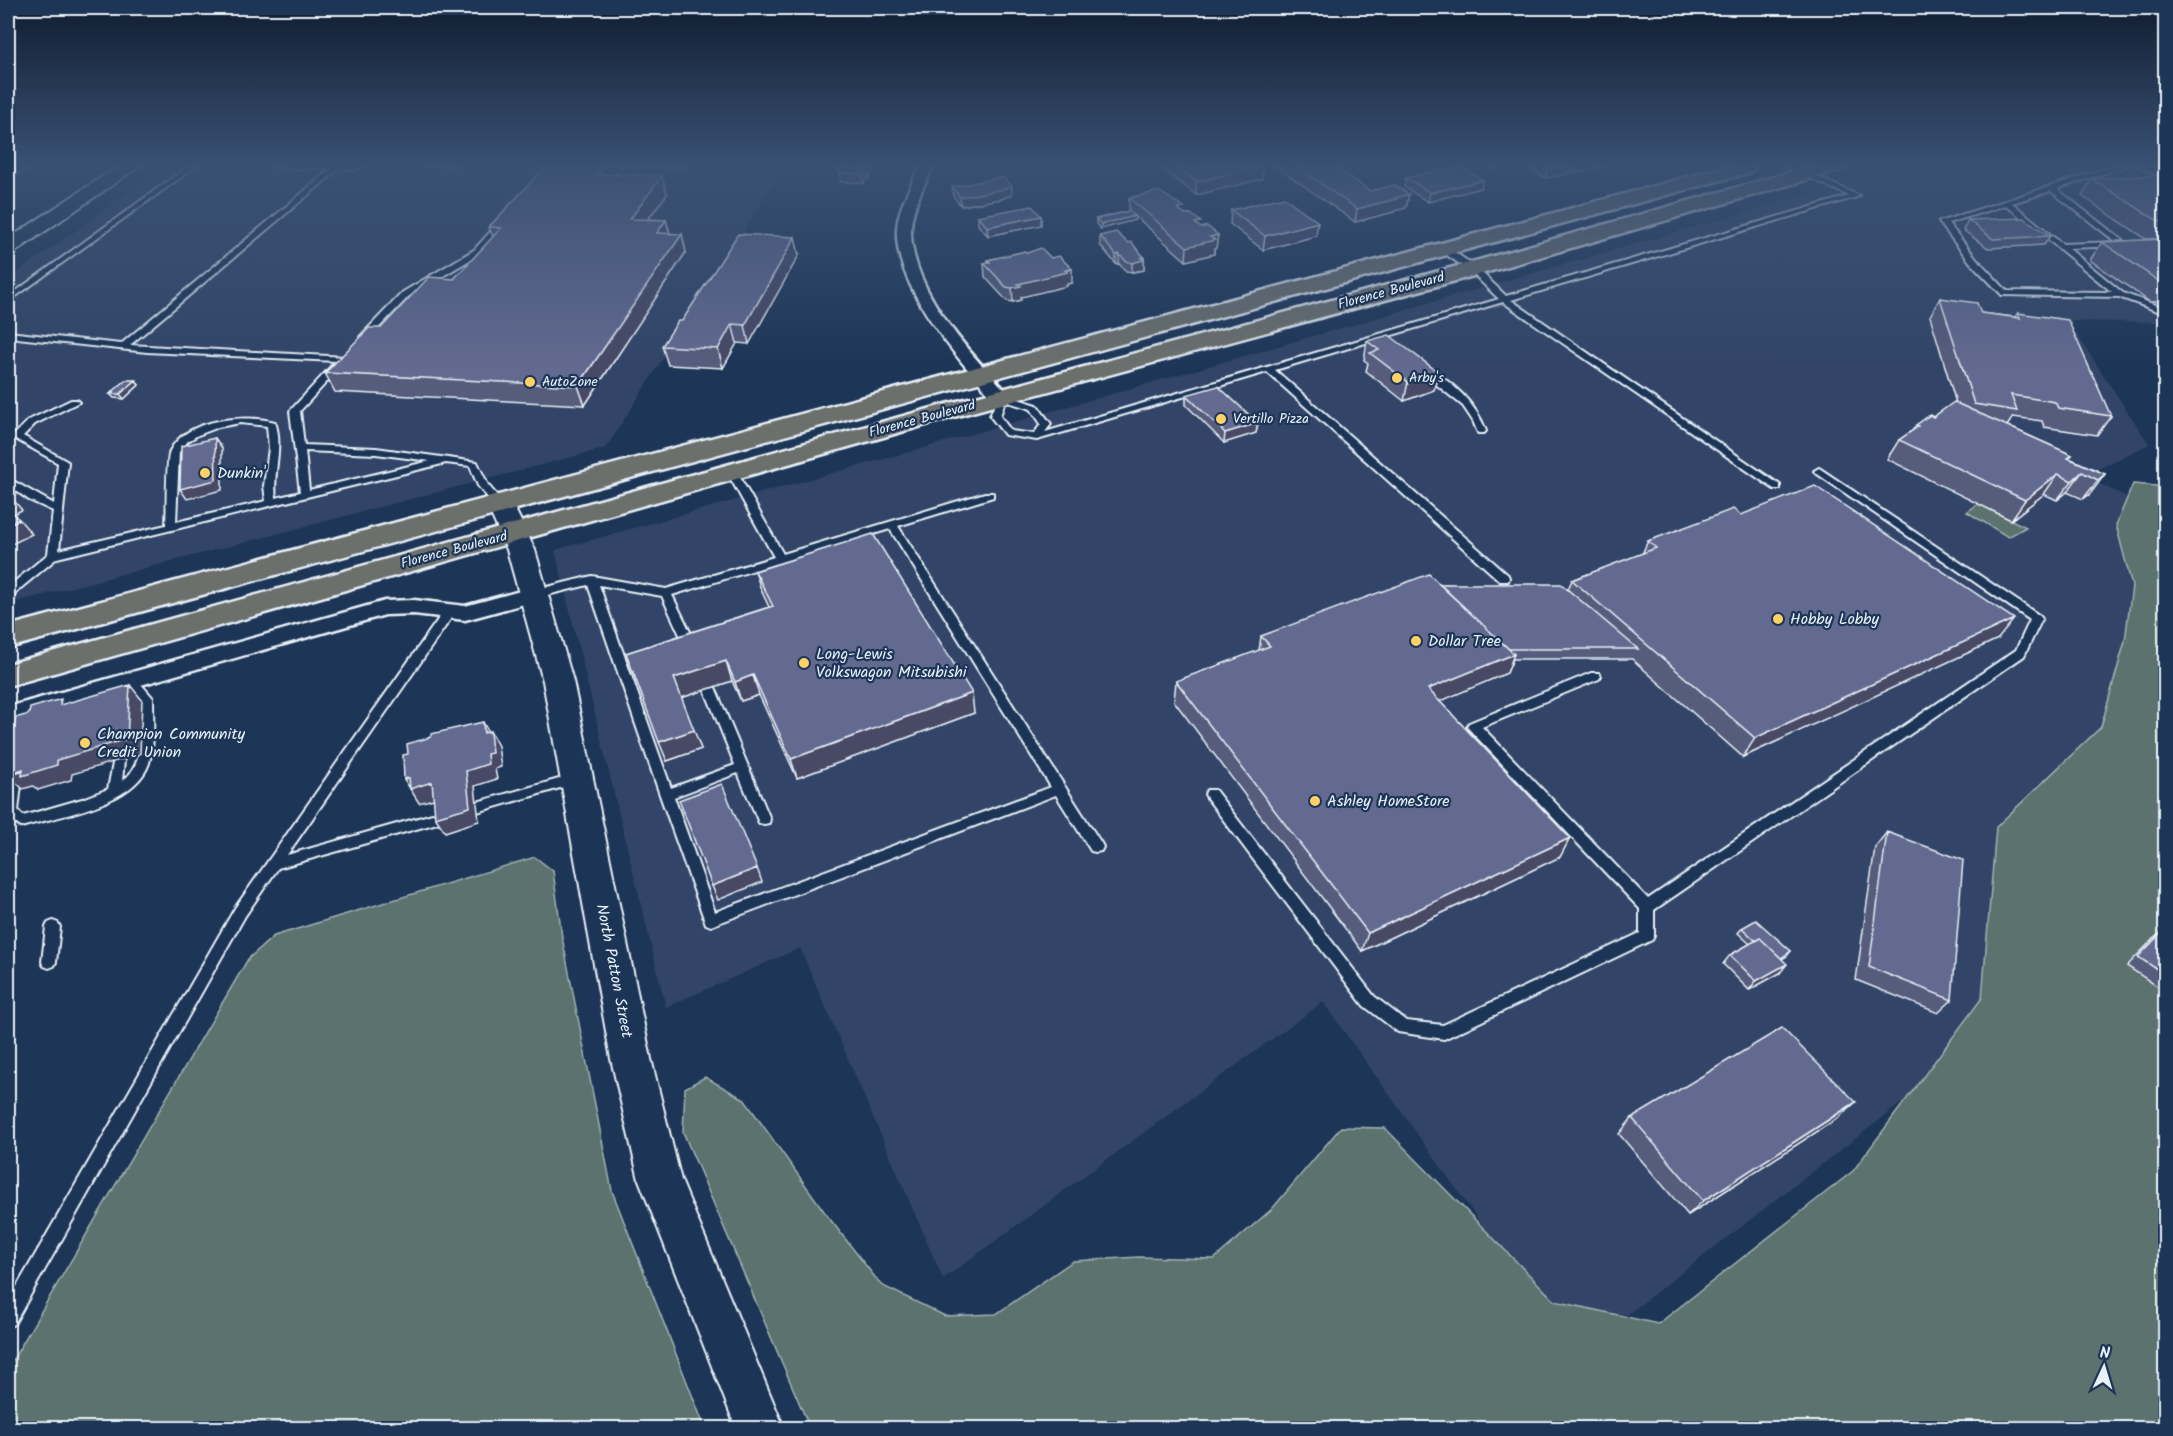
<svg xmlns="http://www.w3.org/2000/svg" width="2173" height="1436" font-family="Kalam,sans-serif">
  <rect width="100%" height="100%" fill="#1d3557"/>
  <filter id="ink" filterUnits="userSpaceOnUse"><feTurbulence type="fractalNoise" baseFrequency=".0167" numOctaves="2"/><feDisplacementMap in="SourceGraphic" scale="12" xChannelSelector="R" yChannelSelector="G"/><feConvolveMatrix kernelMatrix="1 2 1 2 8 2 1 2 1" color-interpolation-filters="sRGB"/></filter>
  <g filter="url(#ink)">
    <path fill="#324568" d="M168 165H786L606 448 8 604V279Z
      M1910 165H2165V330L2157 322 2068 321 2149 444 2084 476 2165 516 2014 1016 1575 1355 1323 1002 943 1279 800 948 666 1007 555 550 927 447Z"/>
    <path fill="#5b726e" stroke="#a2b2b3" stroke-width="1.5" d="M2133 484 2157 486 2165 492V1428H810L683 1132 685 1088 705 1077 744 1099 826 1214 881 1285 945 1316 996 1314 1073 1261 1139 1257 1214 1259 1272 1209 1341 1127 1385 1128 1555 1301 1658 1324 1853 1171 1982 998 1996 827 2101 727 2125 641 2132 586 2116 525Z
      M1978 504 2026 527 2008 537 1967 512Z
      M535 857 553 871 562 937 612 1191 705 1428H8V1368L248 959 274 936Z"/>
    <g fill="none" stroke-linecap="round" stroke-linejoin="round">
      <defs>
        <path id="lane" d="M190 165H198L8 302V297Z
          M271 165H362L355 170 339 169 130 345 346 357V361L300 411 304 445 376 448 477 462 488 485 505 505 504 507H496L478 486 470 466 446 463 57 558 16 592 12 601 8 602V587L48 554 53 511 29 500 8 485V478L54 504 58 463 12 437 29 420 71 400H77L79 402 35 424 23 436 68 462 59 550 166 525C167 511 166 459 170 451 186 418 245 414 275 422 284 446 272 473 276 498L300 492 290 411 336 361 147 352 8 337V332L121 344 331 169 274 167ZM240 423 267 426 269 448 264 486 266 501 176 522 179 452 188 441 198 435 219 427ZM305 451 376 454 430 461 309 490Z
          M2117 165H2128L2057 189 2127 244 2123 246 2068 248 2123 293 2166 309V314L2119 297 2002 295 1970 262 1939 222ZM2051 191 2116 242 2062 244 2012 203ZM2006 205 2112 292 2007 291 1976 258 1948 223Z
          M2135 165H2145L2166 173V178Z
          M1804 173H1808L1860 196 1511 300 1780 485V489H1774L1503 302 1275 370 1508 575 1509 578 1508 581H1500L1267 372 1037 440 1005 435 990 416 999 395H1005L1037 405 1051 424 1045 432 1499 299 1470 271 1441 251V247H1447L1476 267 1506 296 1849 196 1804 175ZM1005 401 1031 409 1041 424 1034 434 1011 431 1000 416Z
          M500 221 507 223 480 254 409 296 366 341H360V337L403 292 474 250Z
          M1425 368C1450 378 1477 405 1486 431L1484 433H1478L1473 421 1463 406 1422 373 1421 371Z
          M1819 468 2040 616 2042 619 2024 656 1654 910V936L1652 940 1444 1039 1398 1032 1364 1006 1207 798 1205 794 1207 790H1215L1374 996 1406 1021 1443 1025 1640 933V909L1469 729 1467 726 1469 723 1591 673H1599L1601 676 1599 679 1482 727 1648 899 2016 650 2030 620 1816 473 1814 471Z
          M732 469 737 472 783 554 985 493H993V497L898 526 1101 843 1103 847 1101 851 1096 852 1091 851 1056 795 716 924 711 926 706 924 660 795 588 585 535 598 530 594 531 591 592 576 666 589 774 557 727 472ZM890 529 1051 787 715 912 674 797 738 773 759 823 764 824 769 823 770 819 714 685 710 684 704 688 735 765 671 788 599 585 662 596 685 646 691 650 697 646 672 595Z
          M450 607 456 611 454 614 287 855 443 811 448 812 449 816 448 820 278 868 245 916 14 1324 8 1327V1302L235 908 446 608Z
          M130 675 134 676 153 698C153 719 155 742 149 763 135 805 59 816 21 827L8 818V791L13 764H21L23 767 18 811 23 816 82 799 108 789 114 758H122L124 761 122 781C147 764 140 725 141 699L124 679Z
          M577 774 581 776 583 779 581 782 477 812 472 811 471 807 472 803 477 802Z
          M53 921 58 923 60 927 56 962 54 966 49 968 44 966 42 962 46 927 48 923Z"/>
        <path id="street" d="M920 165H933C925 185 911 208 911 230 910 289 970 354 1008 393L1010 397 1008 401H996C959 361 894 286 897 230 898 207 912 185 920 165Z
          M1783 165H1799L1813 174 1806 178Z
          M535 587 542 589 545 594 542 599 465 620 414 614 385 615 8 723V707L385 601 414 600 465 606Z"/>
        <path id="secondary" d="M120 165H141L15 252 8 254V239Z
          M500 497 509 499 513 505 535 550 573 681 651 1059 681 1180 784 1428H736L639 1180 611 1059 543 681 507 550 487 505 491 499Z"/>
        <path id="highway" d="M1733 165H1752L1754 168 1751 172 8 648V626Z
          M1816 165H1846L1844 169 1481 274 961 415 8 686V664L943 405 1465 264Z"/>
      </defs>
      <use href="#lane" stroke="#e8f1f8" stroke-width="4"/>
      <use href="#street" stroke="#e8f1f8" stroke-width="5"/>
      <use href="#secondary" stroke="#e8f1f8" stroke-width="4"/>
      <use href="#highway" stroke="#e8f1f8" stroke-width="5"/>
      <use href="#lane" fill="#1d3557" fill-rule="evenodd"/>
      <use href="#street" fill="#1d3557" fill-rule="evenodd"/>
      <use href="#secondary" fill="#1d3557" fill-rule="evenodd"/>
      <use href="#highway" fill="#6c706d" fill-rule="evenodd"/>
    </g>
    <path fill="#565b7c" stroke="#e8f1f8" stroke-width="1.5" d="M8 165H35L19 175H8Z
      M399 165H456L454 167Z
      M547 165H685L682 169 623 167 616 175 667 194 648 219 666 220 670 234 686 252 585 405 335 392 325 373 381 328 454 279 493 237 489 227Z
      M837 165H874L875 168 869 179H866L864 183 841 182 840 172H838Z
      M1157 165H1201L1203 166 1262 179 1196 195Z
      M1274 165H1332L1370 191 1409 194 1406 208 1394 211V212L1355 222Z
      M1486 165H1507L1492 169Z
      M1524 165H1606L1577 173 1572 170 1571 173 1545 178Z
      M1448 171 1481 188 1428 202 1404 187 1406 178Z
      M2166 175V238L2146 239 2082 196 2092 179Z
      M952 187 1012 195 1001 199 961 206 953 196Z
      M1129 198 1184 214 1200 228 1218 235 1216 248 1214 249V254L1186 261 1135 216V220L1101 229 1096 224V219L1129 211Z
      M1231 210 1316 236 1263 250 1230 224Z
      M978 216H1041V225L988 236 978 225Z
      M1968 220 2050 236 2044 245 1988 248 1963 230Z
      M1100 236 1144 257V270L1132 272 1126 271 1119 264H1116L1100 245Z
      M2166 239V301L2150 302 2090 260 2102 242Z
      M1027 253 1072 283 1067 284V286L1021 297V300L1013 302 1007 301 985 277 984 263 988 262V260Z
      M799 255 749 344 737 343 723 368 668 365 662 346 682 321Z
      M1940 298 1981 313 2015 317 2018 313 2111 416 2097 435 2044 427 2042 421 2013 417 2007 426 2072 455 2069 458 2105 474 2090 494 2083 499 2067 492 2057 500 2044 494 2011 520 1887 459 1899 440 1912 431 1916 425 1933 417 1956 403 1930 316Z
      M1367 341 1438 372 1434 390 1404 401 1366 371 1368 363 1364 360Z
      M136 380 139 385 124 399 114 398 110 394Z
      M1186 395 1258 423 1256 433 1224 443 1186 405Z
      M1741 515 1998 639 1743 757 1632 659H1513L1507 673 1439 701 1570 838 1560 857 1362 951 1174 701 1176 681 1259 651 1261 636 1439 584 1568 589 1572 580 1642 554 1648 541Z
      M755 571 974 713 797 778 759 695 741 701 732 681 681 698 701 749 667 761 626 653 769 607 761 590Z
      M1887 832 1952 1000 1938 1013 1856 980 1875 847Z
      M1742 928 1791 951 1787 956 1782 959 1780 973 1749 990 1723 964 1730 955 1750 944 1738 933Z
      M2164 930 2166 931V992L2127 966 2153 939Z
      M1632 1118H1838L1688 1215 1619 1134Z"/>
    <path fill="#464a65" stroke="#e8f1f8" stroke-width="1.5" d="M12 165H35L19 175Z
      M605 165H622L623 167 603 191 597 174Z
      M870 165H874L875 168 869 179 868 170Z
      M1493 165H1507L1492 169Z
      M1568 165H1574L1571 173 1545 178 1548 169Z
      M1579 165H1606L1577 173Z
      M1263 166 1262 179 1196 195V182Z
      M865 170 866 179 864 183 862 174Z
      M662 176 667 194 635 236 630 219Z
      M1483 180 1481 188 1428 202 1430 193Z
      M1012 186V195L1001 199 961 206 960 197Z
      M1409 194 1406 208 1394 211V212L1355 222 1357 209Z
      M1041 216V225L988 236 987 227Z
      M1135 216V220L1101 229V224Z
      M666 220 671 238 657 233Z
      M1318 222 1316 236 1263 250 1265 236Z
      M682 234 686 252 585 405 578 386Z
      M1218 235 1216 248 1214 249V254L1186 261 1187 247 1210 237Z
      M795 237 799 255 749 344 745 325Z
      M1119 254V264H1116V255Z
      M1144 257V270L1132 272V263Z
      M1072 269V283L1067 284V286L1021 297V300L1013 302 1012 288 1018 284Z
      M732 324 737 343 723 368 718 349Z
      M1438 372 1434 390 1404 401 1408 382Z
      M136 380 139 385 124 399 120 394Z
      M1258 423 1256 433 1224 443 1225 433Z
      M215 438 222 448V490L187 499 180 489Z
      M2082 472 2067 492 2057 500 2072 481Z
      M2058 474 2044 494 2011 520 2025 500Z
      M2105 474 2090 494 2083 499 2098 480Z
      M9 495 22 510 9 516 8 515V496Z
      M19 519 32 534 8 546V525Z
      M2014 619 1998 639 1743 757 1755 738Z
      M1514 654 1507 673 1422 709 1428 689Z
      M726 661 732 681 681 698 674 678Z
      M753 675 759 695 741 701 735 682Z
      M130 685 142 700 140 754 72 774 71 780 38 790 33 786 23 789 8 775 57 760Z
      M972 693 974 713 797 778 791 759Z
      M483 722 490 735V731L498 746 501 767 495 769 497 779 475 786 479 821 445 832 435 817 466 771 484 733Z
      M694 730 701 749 667 761 659 742Z
      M409 778 432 782 441 797 419 803 404 779Z
      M1570 838 1560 857 1362 951 1368 933Z
      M757 868 762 882 718 900 712 886Z
      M1787 964 1780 973 1749 990 1756 981Z
      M1856 1102 1838 1118 1688 1215 1703 1201Z"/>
    <path fill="#646a90" stroke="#e8f1f8" stroke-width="1.5" d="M547 165H605L597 174 662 176 630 219 666 220 657 233 682 234 578 386 325 373 369 328H381L429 277 454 279 501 228 489 227Z
      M844 165H871L868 170H865L862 174 839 173Z
      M1174 165H1201L1203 166 1208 165H1262L1263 166 1196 182Z
      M1294 165H1332L1370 191 1394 185 1409 194 1395 198 1396 199 1357 209Z
      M1541 165H1568L1548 169Z
      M1462 167 1483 180 1430 193 1406 178 1444 169 1448 171Z
      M2166 175V221H2158L2092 179Z
      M1003 177 1012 186 1000 190 960 197 952 187Z
      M1159 191 1184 208 1178 209 1185 215 1191 214 1201 222 1195 223 1201 228 1207 226 1218 235 1210 237 1215 240 1187 247 1129 198Z
      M1284 197 1318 222 1265 236 1231 210Z
      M1032 206 1041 216 987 227 978 216Z
      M1129 211 1135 216 1101 224 1096 219Z
      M2024 218 2050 236 1993 239 1968 220Z
      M1116 232 1128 243 1131 242 1144 257 1141 258 1144 260 1132 263 1126 261 1119 254 1116 255 1100 236Z
      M738 234 795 237 745 325 732 324 718 349 662 346 678 321H682Z
      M2166 239V284H2163L2102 242Z
      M1041 248 1051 258 1059 256 1072 269 1065 270 1067 272 1018 284 1021 286 1012 288 1006 287 984 263 990 262 988 260 1025 251 1027 253Z
      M1940 298 1977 303 1981 313 2020 318 2018 313 2068 320 2111 416 2058 408 2055 402 2011 395 2017 411 1974 404Z
      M1389 335 1438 372 1408 382 1370 353 1379 350 1367 341Z
      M126 380H136L120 394H110Z
      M1218 386 1258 423 1225 433 1186 395Z
      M1954 402 2072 455 2068 458 2105 474 2098 480 2082 472 2072 481 2058 474 2025 500 1899 440 1919 426 1916 425 1930 415 1933 417Z
      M215 438 216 480 180 489 181 446Z
      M1815 486 2014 619 1755 738 1572 580 1656 548 1648 541 1733 509 1741 515Z
      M8 510 19 519 8 525Z
      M873 534 972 693 791 759 753 675 735 682 726 661 674 678 694 730 659 742 626 653 773 606 755 571Z
      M1429 574 1514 654 1428 689 1570 838 1368 933 1176 681 1270 646 1261 636Z
      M1439 584H1561L1638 649H1509Z
      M130 685 127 739 57 760V765L22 776 23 769 8 774 15 718 29 714 30 708 61 699 60 705Z
      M483 722 484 733 490 731 492 753 487 754 488 764 466 771 470 807 435 817 432 782 410 789 409 778 404 779 403 755 408 754 407 744 431 737V734Z
      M722 784 757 868 712 886 679 800Z
      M1887 832 1963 860 1952 1000 1869 967Z
      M1756 920 1791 951 1781 958 1760 938 1756 941 1742 928Z
      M2164 930 2166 931V975L2138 957Z
      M1760 938 1787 964 1756 981 1730 955Z
      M1782 1028 1856 1102 1703 1201 1632 1118Z"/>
  </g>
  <linearGradient id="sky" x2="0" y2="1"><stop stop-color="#101d30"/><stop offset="0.45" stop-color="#3a5174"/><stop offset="1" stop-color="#3a5174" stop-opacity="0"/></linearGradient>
  <rect width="2173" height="366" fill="url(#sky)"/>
  <g fill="#ffd166" stroke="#1d3557" stroke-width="2">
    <circle cx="1397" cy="378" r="6"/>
    <circle cx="530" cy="382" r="6"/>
    <circle cx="1221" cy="419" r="6"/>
    <circle cx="205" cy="473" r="6"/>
    <circle cx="1778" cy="619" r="6"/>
    <circle cx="1416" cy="641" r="6"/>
    <circle cx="804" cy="663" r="6"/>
    <circle cx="85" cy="743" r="6"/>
    <circle cx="1315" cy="801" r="6"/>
  </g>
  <g text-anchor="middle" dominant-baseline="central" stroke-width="4.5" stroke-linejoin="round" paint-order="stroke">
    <g font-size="14" fill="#e8f1f8" stroke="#1d3557">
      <text transform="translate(1391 291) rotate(-15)">Florence Boulevard</text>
      <text transform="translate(922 419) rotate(-15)">Florence Boulevard</text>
      <text transform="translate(454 550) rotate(-15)">Florence Boulevard</text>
    </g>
    <g font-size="14" fill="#e8f1f8" stroke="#1d3557" text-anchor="start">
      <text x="1409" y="378">Arby's</text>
      <text x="542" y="382">AutoZone</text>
      <text x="1233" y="419">Vertillo Pizza</text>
    </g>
    <g font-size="16" fill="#e8f1f8" stroke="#1d3557" text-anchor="start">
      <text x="217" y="473">Dunkin'</text>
      <text x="1790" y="619">Hobby Lobby</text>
      <text x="1428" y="641">Dollar Tree</text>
      <text x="816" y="654">Long-Lewis<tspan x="816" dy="18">Volkswagon Mitsubishi</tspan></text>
      <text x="97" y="734">Champion Community<tspan x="97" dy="18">Credit Union</tspan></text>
      <text x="1327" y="801">Ashley HomeStore</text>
    </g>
    <g font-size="16" fill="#e8f1f8" stroke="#1d3557">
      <text transform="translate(614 971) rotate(79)">North Patton Street</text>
    </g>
  </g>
  <rect width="2173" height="1436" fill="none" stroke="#1d3557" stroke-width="30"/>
  <rect x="15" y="15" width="2143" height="1406" fill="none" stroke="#e8f1f8" stroke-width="2" filter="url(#ink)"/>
  <g transform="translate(2104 1367) rotate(4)" stroke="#1d3557" stroke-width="4.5" paint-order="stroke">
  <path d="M0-4.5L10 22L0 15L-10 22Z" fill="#e8f1f8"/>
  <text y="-9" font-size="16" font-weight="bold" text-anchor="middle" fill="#e8f1f8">N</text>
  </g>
</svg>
